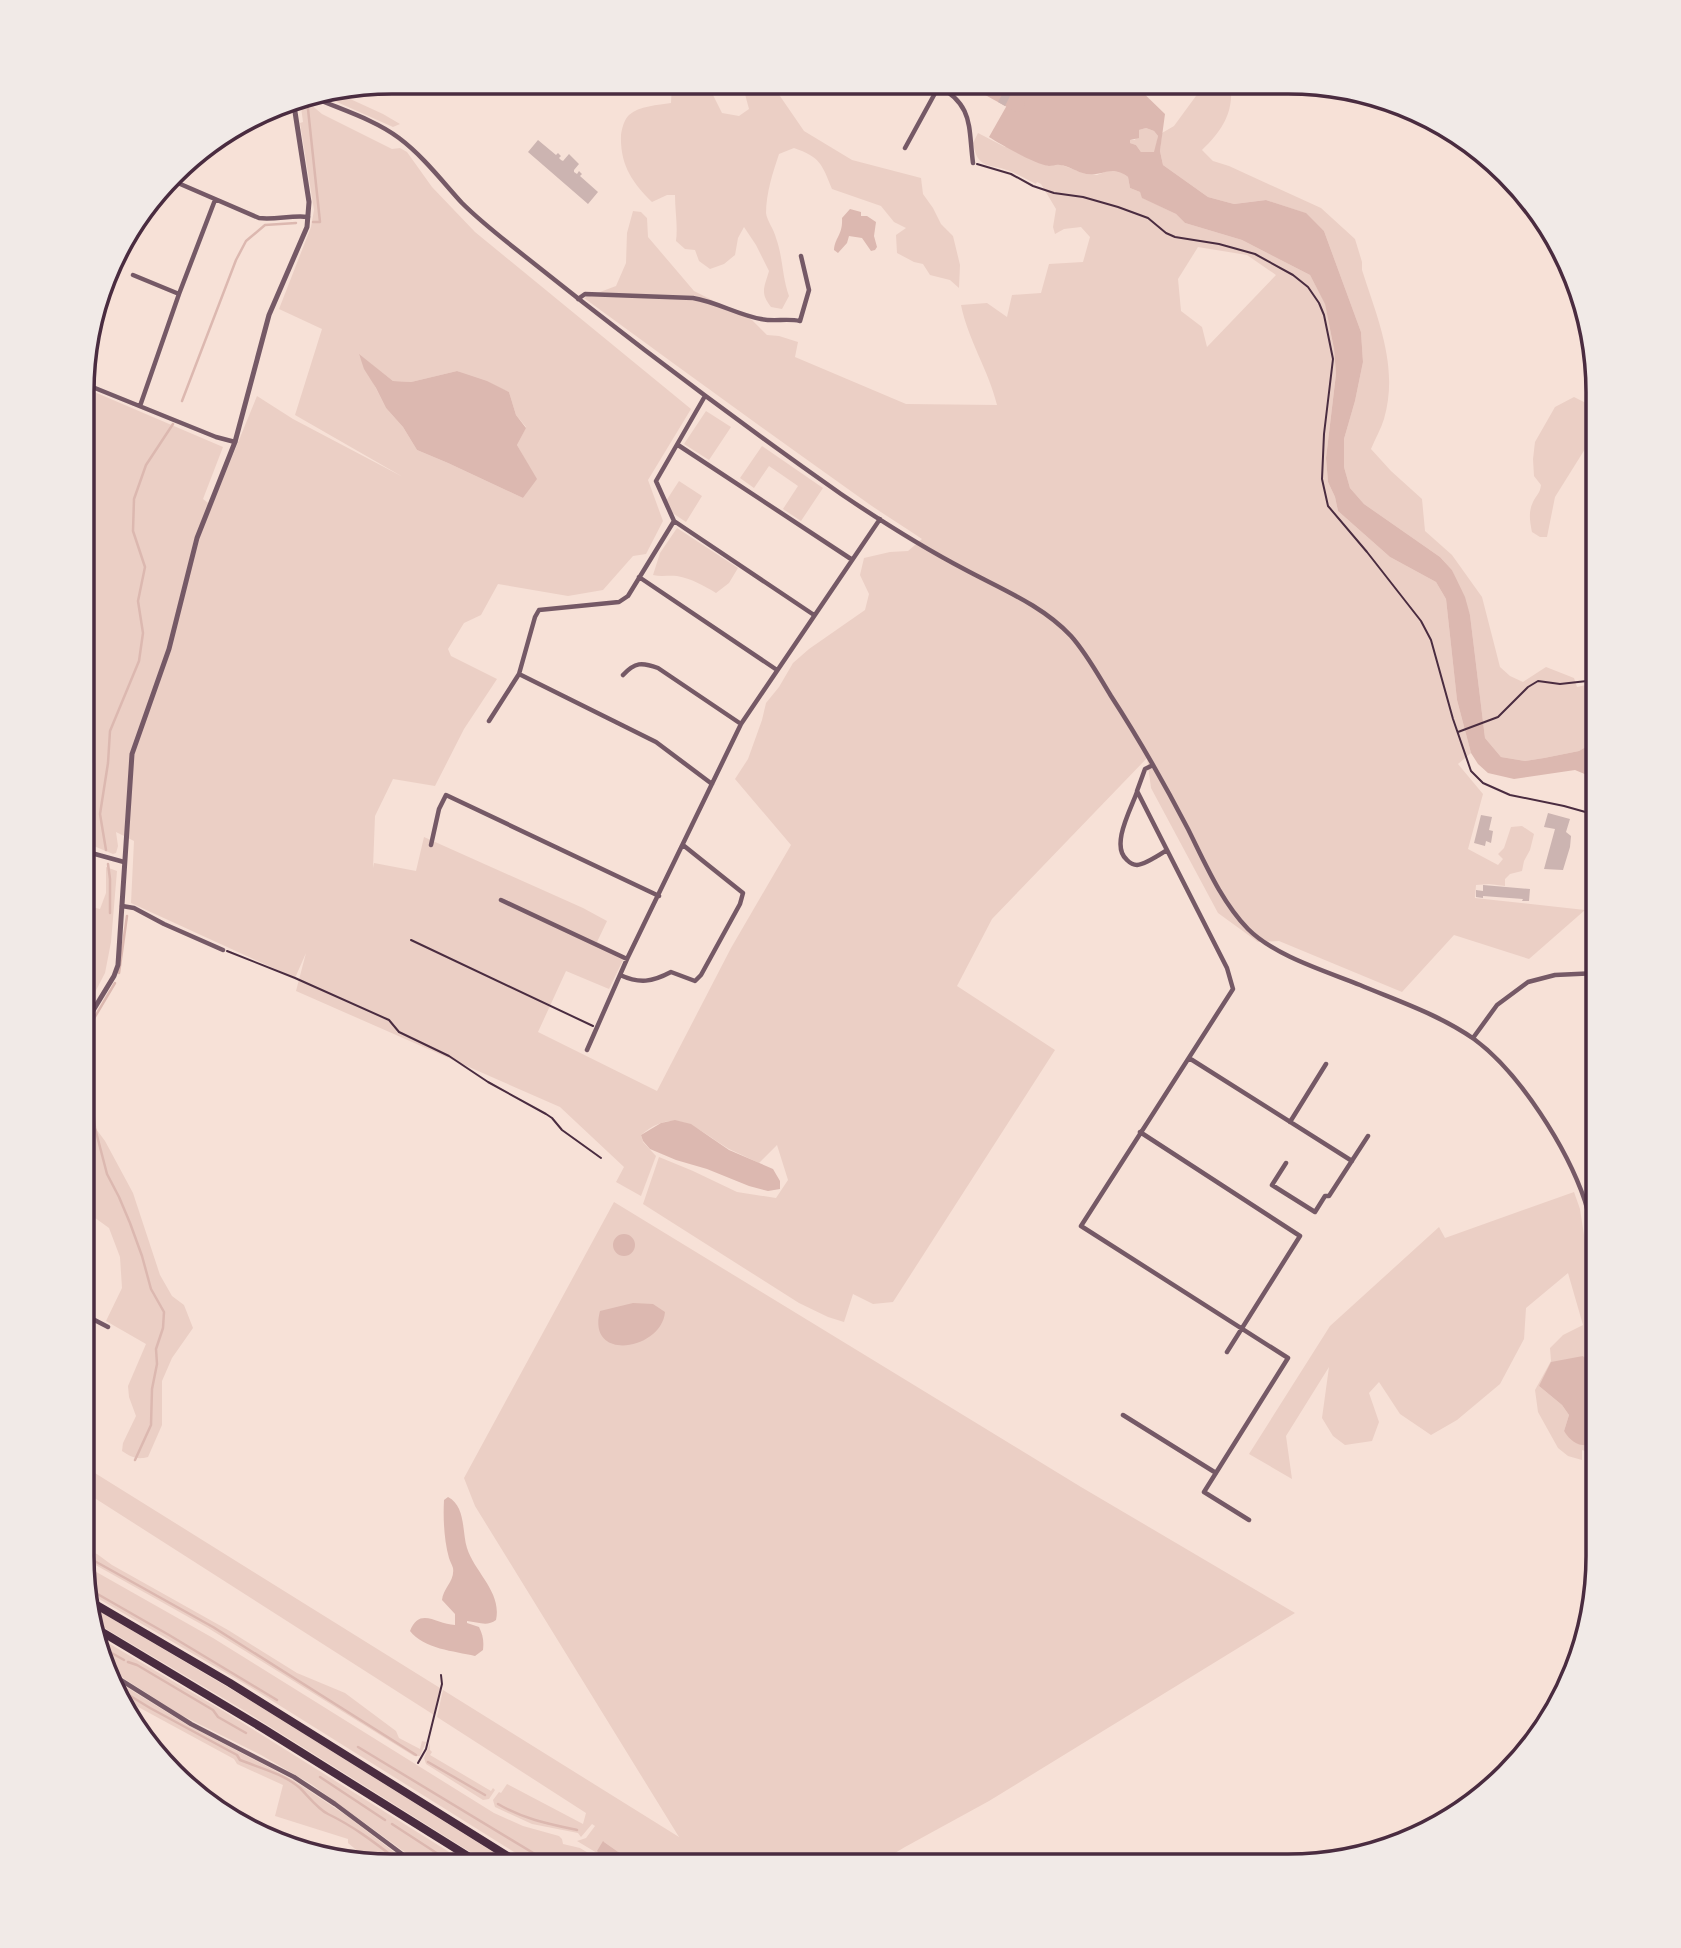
<svg xmlns="http://www.w3.org/2000/svg" width="1681" height="1948" font-family="'Fira Sans Condensed',sans-serif">
  <rect width="100%" height="100%" fill="#f7e1d7"/>
  <path fill="#ebcfc5" fill-rule="evenodd" d="M672 83H696L699 90 711 91 722 113 739 116 749 109 742 83H771L804 131 852 160 921 178 923 194 933 208 941 224 953 236 960 265 959 288 950 280 930 275 923 264 914 262 897 253 896 235 906 228 894 222 881 206 832 189C822 164 820 157 794 148L779 154C773 172 766 193 766 213 767 221 774 229 776 238 783 257 782 277 789 296L782 309 771 307C760 293 764 288 769 271L756 245 744 227 738 238 735 255 724 264 710 269 699 261 695 250 685 249 676 241C678 226 675 211 675 195H667L652 202C632 182 620 165 621 135 622 128 624 120 629 115 639 106 658 105 671 103Z
    M1204 85H1226L1231 88C1233 114 1221 132 1202 150L1213 161 1229 166 1321 208 1355 239 1362 262V270C1378 320 1399 367 1384 419 1381 429 1375 439 1371 449L1391 471 1422 499 1425 531 1452 555 1482 597 1500 667 1510 676 1523 682 1546 667 1574 678 1577 687 1599 682V739L1579 751 1544 758 1525 761 1501 757 1485 738 1470 615 1452 570 1440 557 1364 504 1350 488 1344 467V439L1355 401 1363 362 1361 332 1324 231 1305 213 1266 200 1234 204 1208 197 1163 165 1160 151 1162 133 1174 126Z
    M335 92 383 114 400 124 393 127 319 94Z
    M305 101 309 103 322 114 392 149 400 148 407 152 432 187 475 232 691 409 648 480 663 521 646 554 633 556 603 590 568 596 498 584 481 615 464 623 448 649 451 656 497 679 464 729 435 786 393 779 375 816 373 868 374 863 416 871 424 837 583 908 607 921 597 942 625 956 609 989 566 971 538 1032 657 1091 731 948 791 845 735 779 748 759 762 720 766 703 779 687 793 663 809 649 865 610 869 594 860 575 864 558 890 552 908 551 922 539C905 527 886 516 869 504 773 436 678 367 584 298L616 286 626 263 627 233 633 211 641 212 647 218 648 237 694 291 752 320 767 335 779 336 798 342 795 357 906 404 997 405C989 371 968 340 961 305L987 303 1007 317 1012 295 1041 293 1049 264 1083 262 1090 237 1081 227 1064 229 1055 234 1053 227 1056 209 1041 184 1037 182 1036 184C1028 180 1019 175 1010 171 988 163 978 170 973 143L978 133 1005 147H1007L1048 166 1059 164 1086 174 1097 175 1110 170 1120 171 1128 177 1130 188 1140 192 1143 198 1176 214 1185 223 1242 240 1310 275 1325 303 1334 349 1336 374 1326 458 1328 482 1335 497 1338 511 1390 557 1436 582 1446 599 1457 700 1471 753 1458 764 1483 794 1468 849 1498 865 1503 859 1498 854 1504 848 1511 827 1522 826 1534 834 1530 850 1524 861 1522 871 1510 874 1505 879V886L1489 884 1476 885 1475 898 1585 910 1529 959 1454 935 1402 992 1279 941 1258 942 1218 913 1151 788 1147 758 992 919 957 986 1055 1050 893 1302 873 1304 853 1294 844 1322 828 1317 799 1303 643 1204 659 1157 693 1171 737 1192 776 1198 788 1180 777 1145 759 1163C749 1158 739 1154 729 1149 697 1130 677 1105 641 1135L643 1142 656 1156 641 1196 616 1182 624 1167 560 1107 296 991 306 953 295 978 131 903 134 841 116 832 118 846 116 853 113 854 84 842V803L85 802 84 798 85 388 223 447 203 499 212 506 257 396 293 419 403 477 295 415 322 329 279 309 311 227 314 210 300 123 303 122 301 107ZM1198 247 1247 255 1276 275 1207 347 1202 327 1181 311 1178 279ZM359 355 393 381 411 382 457 371 509 392 516 415 526 427 517 445 536 479 523 498 448 463 417 450 403 427 386 408Z
    M1146 128 1154 131 1158 136 1155 152H1141L1136 145 1130 143V140H1135L1139 130Z
    M1574 397 1590 405H1599L1595 433 1555 497 1547 537H1540L1532 532C1530 522 1528 512 1533 502 1536 495 1540 494 1541 485L1534 476 1533 459 1535 442 1555 407Z
    M706 411 731 427 709 460 684 444Z
    M762 446 823 488 801 521 783 509 798 486 769 466 754 488 740 478Z
    M679 481 702 496 686 522 671 512 666 501Z
    M677 528 738 568 729 583 716 593C703 585 692 579 677 576 669 575 661 577 653 575L660 553Z
    M106 867 117 871 111 942 105 973 90 1002 84 999V905L100 909 106 893Z
    M88 1118 105 1141 133 1193 160 1275 172 1296 184 1305 193 1328 172 1358 162 1381V1425L148 1457C137 1460 131 1457 122 1451L123 1443 136 1416 129 1397 128 1386 146 1344 106 1321 122 1288 120 1257 109 1228 91 1215 84 1187 83 1122Z
    M1574 1192 1580 1209 1587 1255 1598 1298V1368L1583 1356 1539 1386 1562 1405 1569 1415 1564 1431 1587 1446 1598 1443V1455L1582 1450V1460L1568 1456 1558 1448 1538 1412 1535 1390 1551 1361 1550 1348 1563 1335 1583 1325 1568 1273 1526 1308 1524 1339 1500 1384 1457 1420 1431 1435 1400 1414 1379 1382 1369 1393 1379 1422 1372 1441 1345 1445 1333 1436 1322 1418 1329 1367 1286 1436 1292 1479 1249 1454 1330 1326 1439 1227 1445 1238Z
    M614 1202 1081 1487 1295 1613 989 1801 905 1847 875 1865H637L604 1842 602 1856 577 1841 586 1838 595 1826 592 1824 581 1837 578 1833 532 1824 495 1807 493 1800 499 1792 501 1793 507 1784 583 1824 586 1813 437 1717 443 1690 679 1837 475 1506 464 1478Z
    M82 1465 440 1688 434 1715 82 1490Z
    M82 1548 97 1554 112 1565 228 1630 297 1673 345 1693 396 1731 399 1738 420 1749 422 1741 426 1742 420 1756H414L208 1628 83 1558Z
    M84 1565 213 1638 494 1813 523 1826 559 1836 562 1839 563 1844 580 1848 600 1860 593 1858 588 1865H535L245 1684 87 1592Z
    M89 1605 251 1701 514 1865H491L245 1711 91 1620Z
    M93 1634 225 1712 470 1865H424L417 1861 311 1784 261 1755 181 1715 106 1667Z
    M110 1677 186 1724 293 1780 347 1816 398 1855 401 1860V1865H391L383 1857 372 1863 348 1843V1839L275 1816 283 1785 237 1764 234 1759 118 1696Z
    M430 1743V1750L432 1752 430 1755 491 1791 493 1788 495 1790 489 1799 483 1800 426 1764 424 1758Z
    M218 1809 271 1828 270 1834 237 1824Z"/>
  <path fill="#dcb8b0" fill-rule="evenodd" d="M1019 84H1134L1165 114 1160 151 1163 165 1208 197 1234 204 1266 200 1306 213 1324 231 1361 332 1363 362 1355 401 1344 439V467L1350 488 1364 504 1440 557 1452 570 1465 597 1470 615 1485 738 1501 757 1525 761 1544 758 1579 751 1599 739V780L1575 770 1514 779 1488 773 1478 764 1471 753 1457 700 1446 599 1436 582 1390 557 1338 511 1335 497 1328 482 1326 458 1336 374 1334 349 1325 304 1310 275 1242 240 1185 223 1176 214 1142 198 1140 192 1130 188 1128 177C1110 164 1104 177 1086 174 1077 172 1069 166 1060 165 1056 164 1053 166 1049 166 1036 165 1002 145 989 137ZM1146 128 1154 131 1158 136 1154 152H1141L1136 145 1130 143V140L1139 138V130Z
    M850 209 861 212V216H867L876 222 874 236 877 247 875 250 871 251 862 238 849 236 847 243 838 253 834 250C835 237 843 235 842 218Z
    M359 354 393 381 411 382 457 371 487 381 509 392 516 415 526 428 517 445 537 479 523 498 448 463 417 450 403 427 386 408 376 388 364 369Z
    M675 1120 691 1124 729 1150 773 1169 780 1181V1189L768 1191 749 1186 707 1169 676 1160 650 1149 643 1141 641 1135 661 1123Z
    M613 1245a11 11 0 1 1 22 0a11 11 0 1 1-22 0Z
    M633 1303 653 1304 665 1312C662 1350 586 1363 600 1311Z
    M1583 1356 1598 1368V1443C1582 1448 1573 1445 1564 1431L1569 1415 1562 1405 1539 1386 1551 1362Z
    M448 1497C466 1506 462 1533 467 1548 475 1573 502 1592 496 1620 487 1627 478 1622 467 1621V1623L479 1627C483 1635 484 1641 483 1650L475 1656C454 1651 424 1649 410 1631 420 1606 437 1625 455 1625V1614L442 1600C443 1588 455 1581 453 1568 452 1565 450 1561 449 1558 444 1540 443 1518 444 1500Z
    M603 1841 604 1842 637 1865H588L593 1858 600 1860 602 1856 597 1851Z"/>
  <g fill="none" stroke-linecap="round" stroke-linejoin="round">
    <path stroke="#dcb8b0" stroke-width="2.5" d="M308 109 320 222H313
      M182 401 236 260 246 241 265 225 296 223
      M106 850 100 814 108 763 110 731 139 661 143 633 138 601 145 567 133 531 134 499 146 465 173 424
      M108 864 110 879V913
      M119 973 127 916
      M83 1037 115 983
      M83 1055 90 1081 95 1128 107 1174 119 1197 130 1223 142 1256 151 1289 164 1312 163 1328 156 1349 157 1364 152 1389 151 1425 135 1460
      M82 1554 213 1627 416 1755
      M87 1588 169 1635 277 1700
      M96 1644 124 1660
      M128 1662 137 1665 213 1710 218 1717 246 1733
      M114 1686 150 1708 237 1755 240 1760C260 1768 284 1774 300 1788 308 1796 318 1809 328 1814 353 1826 374 1842 396 1859L398 1865
      M358 1747 553 1865
      M428 1762 485 1795
      M320 1777 385 1820
      M498 1804C523 1819 549 1824 577 1830
      M392 1824 455 1865
      M458 1865 459 1864"/>
    <path stroke="#dcb8b0" stroke-width="14" d="M980 84 1018 105"/>
  </g>
  <path fill="#ccb4b1" d="M1005 89 1012 92 1005 106 998 102Z
    M538 140 556 155 558 153 561 156 559 158 561 160 563 161 569 154 579 164 574 170V172L577 174 579 171 582 174 580 176 598 192 588 204 528 152Z
    M1548 813 1570 819 1566 832 1571 836 1570 847 1563 870 1544 869 1555 829 1544 827Z
    M1481 815 1492 817 1489 830 1493 831 1491 843 1486 841 1485 846 1474 843Z
    M1483 885 1530 889 1529 901H1522L1523 899 1483 896V898L1476 897V890L1483 891Z"/>
  <g fill="none" stroke-linecap="round" stroke-linejoin="round">
    <path stroke="#4a2c40" stroke-width="2" d="M977 164 1011 174 1033 186 1054 193 1083 197 1118 207 1148 218 1166 233 1175 237 1219 244 1255 254 1293 275 1308 287 1319 303 1324 315 1333 359 1324 434 1322 479 1328 506 1367 552 1421 621 1431 640 1453 719 1471 771 1483 783 1510 795 1564 806 1589 813 1598 823
      M1458 732 1498 717 1528 687 1538 681 1560 684 1587 681 1599 674
      M411 940 593 1026
      M227 951 295 978 389 1020 399 1032 449 1056 488 1082 546 1114 552 1118 562 1130 601 1158
      M418 1763 426 1749 442 1684 441 1675"/>
    <path stroke="#755966" stroke-width="4.5" d="M936 84C974 106 968 124 973 163
      M310 96C339 109 374 119 399 138 423 156 442 181 462 203 479 220 498 235 517 250 623 335 730 416 841 494 881 521 922 547 964 569 1001 589 1042 605 1071 636 1087 654 1098 675 1111 696 1139 739 1164 783 1188 829 1205 863 1221 901 1248 929 1275 956 1325 971 1360 985 1398 1001 1440 1015 1474 1039 1520 1073 1567 1148 1585 1201 1591 1221 1594 1242 1598 1263
      M905 148 939 86
      M171 180 259 218C275 220 292 215 308 217
      M133 275 179 294
      M578 299 585 294 693 298C717 302 738 315 761 319 774 322 787 318 800 321L809 290 801 256
      M85 384 216 437 235 442
      M140 406 179 294 215 200
      M678 445 851 559
      M674 521 814 615
      M639 577 777 670
      M519 674 656 742 712 784
      M623 675C635 662 642 662 658 668L741 724
      M489 721 519 674 535 617 539 610 619 602 628 596 674 521 656 481 705 396
      M1153 765 1145 769 1137 791 1227 968 1233 989 1081 1226 1288 1358 1204 1492 1249 1520
      M1137 792C1131 809 1110 846 1127 860 1130 863 1133 865 1137 865 1146 864 1159 855 1167 850
      M431 845 439 809 446 795 659 896
      M84 851 124 862
      M501 900 627 959
      M122 906 134 908 164 924 223 950
      M620 975C640 984 652 982 671 972L695 981 701 975 740 904 743 893 683 845
      M1473 1038 1497 1005 1528 982 1555 975 1598 973
      M587 1050 627 959 741 724 880 519
      M1189 1058 1352 1161
      M1290 1122 1326 1064
      M1140 1132 1300 1236 1227 1352
      M1286 1163 1272 1185 1315 1212 1325 1196H1329L1368 1136
      M83 1314 108 1327
      M1123 1415 1216 1473
      M108 1672 191 1724 294 1777 335 1804 410 1860 406 1865"/>
    <path stroke="#755966" stroke-width="5" d="M83 1027 114 976 118 965 132 754 169 649 197 538 235 442 269 315 307 227 309 202 293 99"/>
    <path stroke="#4a2c40" stroke-width="8" d="M88 1600 230 1683 522 1865
      M92 1626 264 1729 482 1865"/>
  </g>
  <path d="M0 0H1681V1948H0ZM392 94H1288A298 298 0 0 1 1586 392V1556A298 298 0 0 1 1288 1854H392A298 298 0 0 1 94 1556V392A298 298 0 0 1 392 94Z" fill="#f1eae7" fill-rule="evenodd"/>
  <path fill="none" stroke="#4a2c40" stroke-width="3.5" d="M392 94H1288A298 298 0 0 1 1586 392V1556A298 298 0 0 1 1288 1854H392A298 298 0 0 1 94 1556V392A298 298 0 0 1 392 94Z"/>
</svg>
